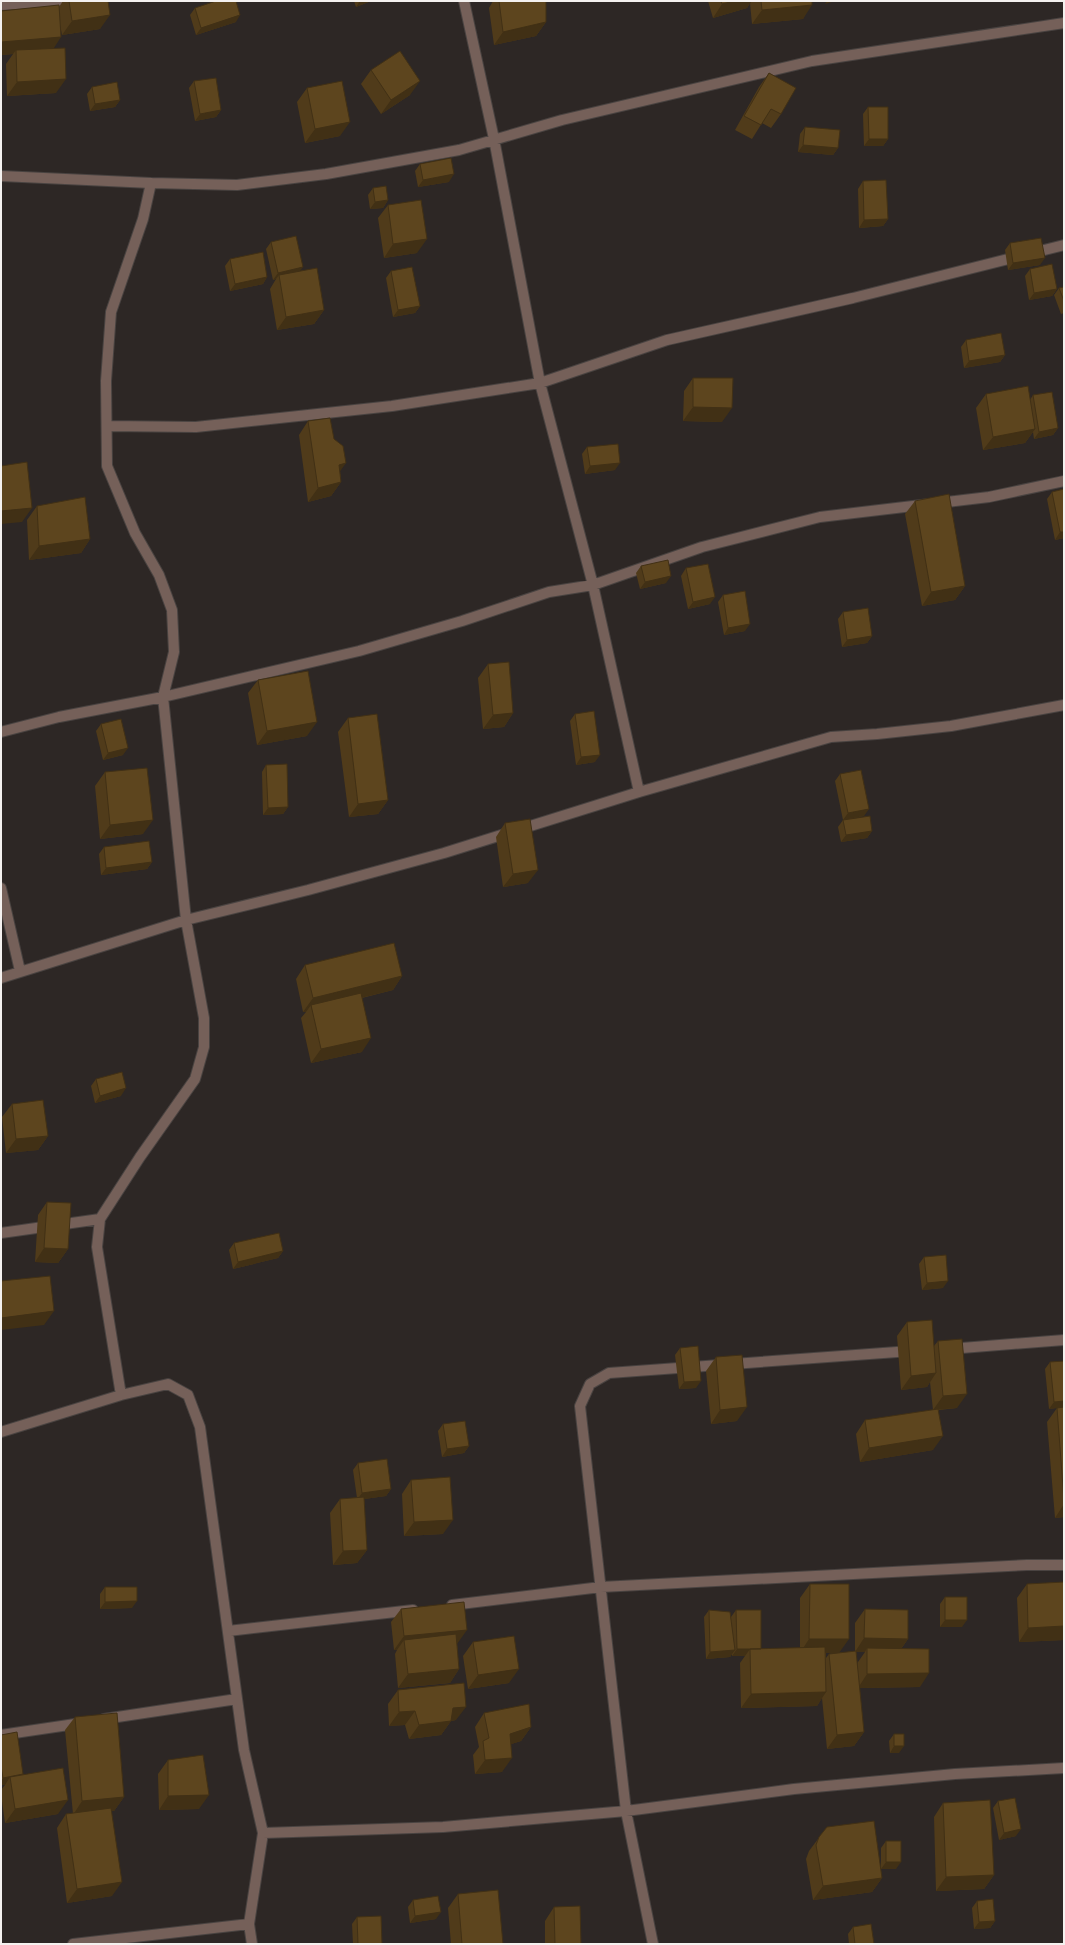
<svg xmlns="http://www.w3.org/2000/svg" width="1065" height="1945" font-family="Roboto,sans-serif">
  <rect width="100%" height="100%" fill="#2d2725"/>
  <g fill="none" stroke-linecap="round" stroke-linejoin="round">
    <defs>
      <path id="minor" d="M464 1 494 139 540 383 593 585 639 792
        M1 5 63 1
        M1 176 151 183 237 185 326 174 459 150 562 120 812 61 1064 23
        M107 426 196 427 392 406 540 383 667 340 853 298 1064 245
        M1 732 59 717 163 697 359 651 462 621 549 592 593 585 702 547 820 517 989 497 1064 481
        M1 888 20 971
        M1 978 186 920 308 890 444 853 639 792 831 737 877 734 951 726 1064 705
        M1 1233 100 1219
        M949 1349 1064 1340
        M121 1395 97 1247 100 1219 140 1157 195 1079 204 1047V1018L186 920 163 697 174 652 172 610 159 575 135 533 107 466 106 381 111 312 143 219 151 183
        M1 1432 121 1395 168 1384 188 1395 200 1427 244 1750 263 1833 249 1924 252 1944
        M452 1605 601 1587 1027 1565H1064
        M228 1631 413 1610
        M104 1719 237 1699
        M1 1735 82 1723
        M263 1833 443 1827 626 1811 794 1789 955 1774 1064 1768
        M73 1944 249 1924
        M653 1944 626 1811 580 1406 590 1384 609 1373 911 1351"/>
    </defs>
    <use href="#minor" stroke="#494341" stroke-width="12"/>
    <use href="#minor" stroke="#756059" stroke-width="10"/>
  </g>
  <path fill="#503b1a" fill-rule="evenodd" d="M63 1H108L100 29 62 35 60 25 53 48 56 93 7 96 6 64 13 54 1 55V11L59 7Z
    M354 1H371L356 7Z
    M493 1H546V22L536 36 494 45 489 8Z
    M708 1H812L803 19 752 24 750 3 747 8 713 18Z
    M195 8 236 22 196 35 190 15Z
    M371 70 410 95 381 114 361 84Z
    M769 73 781 114 771 128 762 123 752 139 735 130 759 87Z
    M194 81 221 110 216 117 195 121 189 88Z
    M92 87 120 100 115 107 90 111 87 94Z
    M307 88 340 136 305 143 297 102Z
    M868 107 888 139 883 146H864L863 114Z
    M805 127 838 148 833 155 798 152 800 134Z
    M420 164 449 182 418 187 415 171Z
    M863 181 888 219 883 226 859 228 858 189Z
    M373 188 388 200 383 208 370 209 368 195Z
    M388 205 417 253 384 258 378 218Z
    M271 242 300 271 324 310 314 324 277 330 270 289 276 279 273 280 266 249Z
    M1010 243 1040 265 1008 270 1005 250Z
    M230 259 267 277 263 284 230 291 225 266Z
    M1030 269 1057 289 1052 296 1029 300 1025 276Z
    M391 271 420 306 415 313 393 317 386 278Z
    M1064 287V313L1061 314 1054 295 1059 288Z
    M966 340 1005 355 1000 362 964 368 961 347Z
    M693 378 722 422 683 421 684 391Z
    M986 394 1030 400 1033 395 1058 428 1053 435 1034 439 1033 432 1025 443 983 450 976 408Z
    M308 421 340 471 341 482 331 496 308 502 299 435Z
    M587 447 615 470 585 474 582 454Z
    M1064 489V538L1055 540 1047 499 1052 492Z
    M915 501 965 586 955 600 922 606 905 514Z
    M37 506 90 539 81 553 29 560 27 520Z
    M641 566 666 583 640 589 636 573Z
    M686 568 710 604 688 609 681 576Z
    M723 595 745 631 724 635 718 602Z
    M843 612 872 636 867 643 842 647 838 619Z
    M488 664 513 713 504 727 483 729 478 678Z
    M258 680 307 736 257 745 248 693Z
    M575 714 595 762 576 765 570 721Z
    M348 718 388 800 378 814 349 817 338 732Z
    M101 724 123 755 103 760 96 731Z
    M266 765 288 807 283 814 263 815 262 772Z
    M105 772 143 834 100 839 95 786Z
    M840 774 864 816 851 819 872 831 867 838 841 842 838 827 843 820 835 781Z
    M505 823 528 883 503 887 496 837Z
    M104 847 152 862 147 869 101 875 99 854Z
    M305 965 402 976 393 990 362 998V1052L311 1063 301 1018 306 1012H303L296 979Z
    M96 1079 121 1096 95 1103 91 1086Z
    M12 1104 48 1136 38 1150 6 1153 2 1117Z
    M47 1202 68 1249 58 1263 35 1262 38 1215Z
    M234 1243 283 1251 278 1258 233 1269 229 1250Z
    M924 1257 943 1288 922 1290 919 1264Z
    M907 1322 934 1346 938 1341 957 1408 939 1410 933 1450 860 1462 856 1434 865 1420 933 1410 930 1382 927 1387 901 1390 897 1336Z
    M680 1348 696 1388 679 1389 675 1355Z
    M716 1357 737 1421 711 1424 706 1371Z
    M1050 1362 1064 1407 1049 1409 1045 1369Z
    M1064 1407V1517L1055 1518 1047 1422 1057 1408Z
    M443 1424 469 1446 464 1453 442 1457 438 1431Z
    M358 1463 391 1489 386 1496 364 1499 367 1550 357 1563 333 1565 330 1513 340 1499 357 1498 353 1470Z
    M411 1480 443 1534 404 1536 402 1494Z
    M1064 1582V1640L1019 1642 1017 1598 1027 1584Z
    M810 1584 839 1653 855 1651V1623L865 1609 908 1639 901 1649 920 1687 859 1688 864 1732 854 1746 827 1749 822 1698 817 1706 741 1708 740 1663 745 1656H732V1654L730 1657 706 1659 704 1617 709 1610 731 1620V1617L736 1610 761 1649 800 1648V1598ZM856 1652H865L858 1662V1669ZM826 1653H837L829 1654 826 1658Z
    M105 1587 132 1608 100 1609V1594Z
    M945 1597 962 1627H940V1604Z
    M401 1609 457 1644 459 1669 450 1683 398 1688 395 1654 397 1650H394L391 1622Z
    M473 1642 509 1683 468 1689 463 1656Z
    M398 1690 456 1720 451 1721 441 1735 409 1739 405 1725 389 1726 388 1704Z
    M484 1713 531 1727 521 1741 511 1744 502 1772 475 1774 473 1755 479 1747 475 1727Z
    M75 1717 124 1797 114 1811H112V1896L67 1903 57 1828 66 1814H73L65 1730Z
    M894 1734 899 1753H890L889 1741Z
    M1 1735 23 1774 58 1814 5 1823 1 1794V1790L5 1785H1Z
    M168 1760 199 1809 159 1810 158 1774Z
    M998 1801 1016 1836 999 1840 993 1808Z
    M943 1803 994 1875 984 1889 936 1891 934 1817Z
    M827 1827 882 1878 872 1892 813 1900 806 1859 809 1851Z
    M886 1841 896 1869H881V1848Z
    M458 1894 503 1944H451L448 1908Z
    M413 1900 436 1919 410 1923 408 1907Z
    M977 1901 995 1921 990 1928 974 1929 972 1908Z
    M554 1907 581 1944H545V1921Z
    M357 1917 382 1944H353L352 1924Z
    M853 1927 874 1944H849L848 1934Z"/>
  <path fill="#413015" d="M360 1H371L356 7Z
    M734 1H752L747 8 713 18 722 4Z
    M827 1H835L825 4Z
    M812 5 803 19 752 24 762 10Z
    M110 15 100 29 62 35 72 21Z
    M240 15 236 22 196 35 201 28Z
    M546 22 536 36 494 45 503 32Z
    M61 37 52 51 16 50 13 54 1 55V42Z
    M66 79 56 93 7 96 17 82Z
    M420 81 410 95 381 114 391 100Z
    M120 100 115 107 90 111 95 104Z
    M221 110 216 117 195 121 200 114Z
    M350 122 340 136 305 143 315 129Z
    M869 139H888L883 146H864Z
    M803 145 838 148 833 155 798 152Z
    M454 174 449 182 418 187 423 180Z
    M388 200 383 208 370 209 375 202Z
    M888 219 883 226 859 228 864 220Z
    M427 239 417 253 384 258 393 244Z
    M1045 258 1040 265 1008 270 1013 263Z
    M303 267 298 274 279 275 276 279 273 280 278 273Z
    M267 277 263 284 230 291 235 284Z
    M1057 289 1052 296 1029 300 1034 293Z
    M420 306 415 313 393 317 398 310Z
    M324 310 314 324 277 330 286 317Z
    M1005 355 1000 362 964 368 969 361Z
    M693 407 732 408 722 422 683 421Z
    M1058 428 1053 435 1034 439 1039 432Z
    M1035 429 1025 443 983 450 993 437Z
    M346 463 336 477 339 465Z
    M620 463 615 470 585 474 590 466Z
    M341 482 331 496 308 502 318 488Z
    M32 508 22 522 1 524V511Z
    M1060 532H1064V538L1055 540Z
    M90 539 81 553 29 560 39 546Z
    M671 576 666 583 640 589 645 582Z
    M965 586 955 600 922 606 931 592Z
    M715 597 710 604 688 609 693 602Z
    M750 624 745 631 724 635 728 628Z
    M872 636 867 643 842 647 847 640Z
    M513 713 504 727 483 729 493 715Z
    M317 722 307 736 257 745 267 731Z
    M128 748 123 755 103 760 108 753Z
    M600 755 595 762 576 765 581 757Z
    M388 800 378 814 349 817 358 804Z
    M288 807 283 814 263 815 268 808Z
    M869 809 864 816 843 820 848 813Z
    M153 820 143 834 100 839 110 825Z
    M872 831 867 838 841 842 846 835Z
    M152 862 147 869 101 875 106 868Z
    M538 870 528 883 503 887 513 874Z
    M402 976 393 990 312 1010 311 1005 306 1012H303L313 998Z
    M371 1038 362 1052 311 1063 321 1049Z
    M126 1088 121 1096 95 1103 100 1096Z
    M48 1136 38 1150 6 1153 16 1139Z
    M44 1248 68 1249 58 1263 35 1262Z
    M283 1251 278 1258 233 1269 238 1262Z
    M948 1281 943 1288 922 1290 927 1283Z
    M54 1311 44 1325 1 1330V1318Z
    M936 1373 927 1387 901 1390 911 1376Z
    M701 1381 696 1388 679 1389 684 1382Z
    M967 1394 957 1408 933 1410 943 1396Z
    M1064 1401V1407L1049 1409 1054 1402Z
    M747 1407 737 1421 711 1424 720 1410Z
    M943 1436 933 1450 860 1462 869 1448Z
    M469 1446 464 1453 442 1457 447 1449Z
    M391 1489 386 1496 357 1500 362 1493Z
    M1064 1504V1517L1055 1518Z
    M453 1520 443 1534 404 1536 414 1522Z
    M367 1550 357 1563 333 1565 343 1551Z
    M137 1601 132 1608 100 1609 105 1602Z
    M945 1620H967L962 1627H940Z
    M1064 1626V1640L1019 1642 1028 1628Z
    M467 1630 457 1644 404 1640 397 1650H394L404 1636Z
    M864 1638 908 1639 898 1653 867 1648 865 1652H855Z
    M809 1639H849L839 1653H800Z
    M737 1649H761H750L745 1656H732Z
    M735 1650 730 1657 706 1659 710 1652Z
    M459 1669 450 1683 398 1688 408 1674Z
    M519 1669 509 1683 468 1689 478 1675Z
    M929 1673 920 1687 858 1688 867 1674Z
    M826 1692 817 1706 741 1708 751 1694Z
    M466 1707 456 1720 444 1722 453 1708Z
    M415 1711 405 1725 389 1726 399 1712Z
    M451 1721 441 1735 409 1739 419 1725Z
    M531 1727 521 1741 500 1748 510 1734Z
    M864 1732 854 1746 827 1749 837 1735Z
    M894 1746H904L899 1753H890Z
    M512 1758 502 1772 475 1774 485 1760Z
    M10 1777 5 1785H1V1781L3 1778Z
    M209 1795 199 1809 159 1810 168 1796Z
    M124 1797 114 1811 73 1815 82 1801Z
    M68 1800 58 1814 5 1823 15 1809Z
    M1021 1829 1016 1836 999 1840 1004 1833Z
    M886 1862H901L896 1869H881Z
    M994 1875 984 1889 936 1891 946 1877Z
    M882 1878 872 1892 813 1900 823 1886Z
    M122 1882 112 1896 67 1903 77 1889Z
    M441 1912 436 1919 410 1923 415 1916Z
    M995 1921 990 1928 974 1929 979 1922Z"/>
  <path fill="#5d451e" stroke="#413015" d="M69 1H108L110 15 72 21Z
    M216 1H236L240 15 201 28 195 8Z
    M499 1H546V22L503 32Z
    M721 1H734L722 4Z
    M761 1H812V5L762 10Z
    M59 5 61 37 1 42V11Z
    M65 48 66 79 17 82 16 50Z
    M400 51 420 81 391 100 371 70Z
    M769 73 796 88 781 114 771 109 761 125 744 116Z
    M216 78 221 110 200 114 194 81Z
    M342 81 350 122 315 129 307 88Z
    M117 82 120 100 95 104 92 87Z
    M868 107H888V139H869Z
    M805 127 840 130 838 148 803 145Z
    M451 158 454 174 423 180 420 164Z
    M886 180 888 219 864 220 863 181Z
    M386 186 388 200 375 202 373 188Z
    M421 200 427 239 393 244 388 205Z
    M296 236 303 267 278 273 271 242Z
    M1041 238 1045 258 1013 263 1010 243Z
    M263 252 267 277 235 284 230 259Z
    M1052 264 1057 289 1034 293 1030 269Z
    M412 267 420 306 398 310 391 271Z
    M317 268 324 310 286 317 279 275Z
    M1064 287V301L1059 288Z
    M1001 333 1005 355 969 361 966 340Z
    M693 378H733L732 408 693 407Z
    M1028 386 1035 429 993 437 986 394Z
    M1052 392 1058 428 1039 432 1033 395Z
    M330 418 334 439 343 446 346 463 339 465 341 482 318 488 308 421Z
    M618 444 620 463 590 466 587 447Z
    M27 462 32 508 1 511V466Z
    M1064 489V532H1060L1052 492Z
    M949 494 965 586 931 592 915 501Z
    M85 497 90 539 39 546 37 506Z
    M668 560 671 576 645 582 641 566Z
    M708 564 715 597 693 602 686 568Z
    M745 591 750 624 728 628 723 595Z
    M868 608 872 636 847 640 843 612Z
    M509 662 513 713 493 715 488 664Z
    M308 671 317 722 267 731 258 680Z
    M594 711 600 755 581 757 575 714Z
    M377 714 388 800 358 804 348 718Z
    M121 719 128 748 108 753 101 724Z
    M287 764 288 807 268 808 266 765Z
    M147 768 153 820 110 825 105 772Z
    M861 770 869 809 848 813 840 774Z
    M870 816 872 831 846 835 843 820Z
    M530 819 538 870 513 874 505 823Z
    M149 841 152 862 106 868 104 847Z
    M394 943 402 976 313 998 305 965Z
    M361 993 371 1038 321 1049 311 1005Z
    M122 1072 126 1088 100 1096 96 1079Z
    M43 1100 48 1136 16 1139 12 1104Z
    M47 1202 71 1203 68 1249 44 1248Z
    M279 1233 283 1251 238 1262 234 1243Z
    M946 1255 948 1281 927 1283 924 1257Z
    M50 1276 54 1311 1 1318V1281Z
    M932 1320 936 1373 911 1376 907 1322Z
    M962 1339 967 1394 943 1396 938 1341Z
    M698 1346 701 1381 684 1382 680 1348Z
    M742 1355 747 1407 720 1410 716 1357Z
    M1064 1361V1401L1054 1402 1050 1362Z
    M1064 1407V1500L1057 1408Z
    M938 1409 943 1436 869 1448 865 1420Z
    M465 1421 469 1446 447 1449 443 1424Z
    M387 1459 391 1489 362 1493 358 1463Z
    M450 1477 453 1520 414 1522 411 1480Z
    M364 1497 367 1550 343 1551 340 1499Z
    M1064 1582V1626L1028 1628 1027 1584Z
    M810 1584H849V1639H809Z
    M105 1587H137V1601L105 1602Z
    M945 1597H967V1620H945Z
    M464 1602 467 1630 404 1636 401 1609Z
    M865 1609 908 1610V1639L864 1638Z
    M709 1610 730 1612 735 1650 710 1652Z
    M736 1610H761V1649H737Z
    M456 1634 459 1669 408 1674 404 1640Z
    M514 1636 519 1669 478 1675 473 1642Z
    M825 1647 826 1692 751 1694 750 1649Z
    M867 1648 929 1649V1673L867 1674Z
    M856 1651 864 1732 837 1735 829 1654Z
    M464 1683 466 1707 453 1708 451 1721 419 1725 415 1711 399 1712 398 1690Z
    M529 1704 531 1727 510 1734 512 1758 485 1760 483 1741 489 1738 484 1713Z
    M117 1713 124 1797 82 1801 75 1717Z
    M17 1732 23 1774 3 1778 1 1766V1735Z
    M894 1734H904V1746H894Z
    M203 1755 209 1795 168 1796V1760Z
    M63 1768 68 1800 15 1809 10 1777Z
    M1015 1798 1021 1829 1004 1833 998 1801Z
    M990 1800 994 1875 946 1877 943 1803Z
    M111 1808 122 1882 77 1889 66 1814Z
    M874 1821 882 1878 823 1886 816 1845 819 1837 827 1827Z
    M886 1841H901V1862H886Z
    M498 1890 503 1944H462L458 1894Z
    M438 1896 441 1912 415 1916 413 1900Z
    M993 1899 995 1921 979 1922 977 1901Z
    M580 1906 581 1944H555L554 1907Z
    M381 1916 382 1944H358L357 1917Z
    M871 1924 874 1944H855L853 1927Z"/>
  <rect width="1065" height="1945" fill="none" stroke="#f4f1ef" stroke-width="4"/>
</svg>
